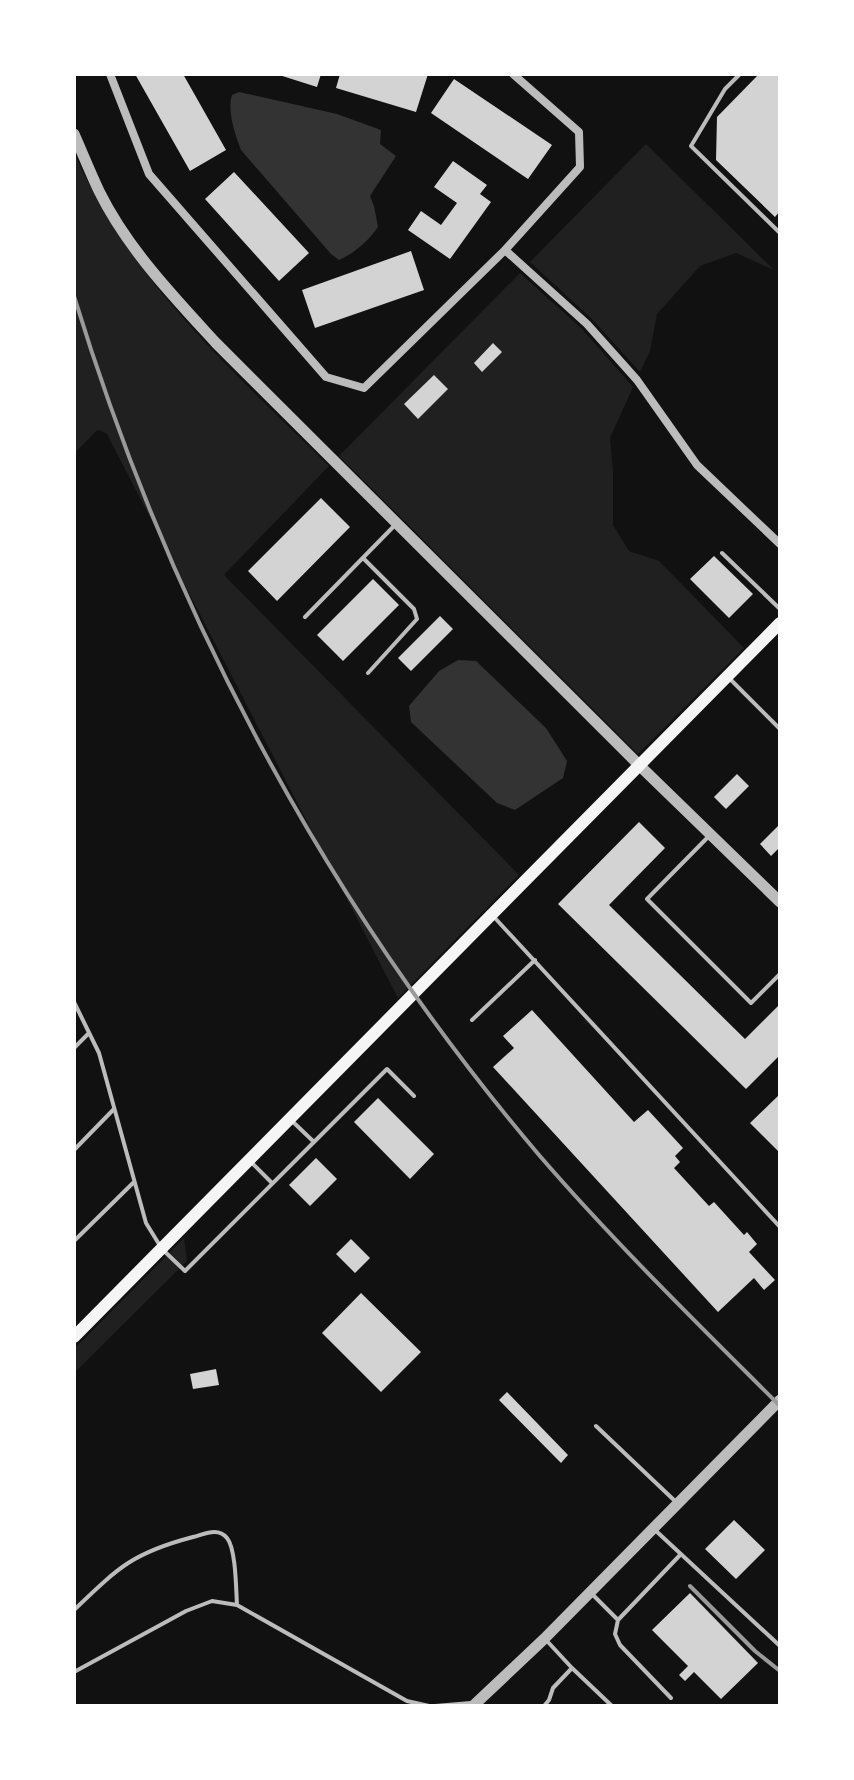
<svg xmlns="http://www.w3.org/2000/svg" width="854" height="1780" font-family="'Roboto Serif',serif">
  <rect width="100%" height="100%" fill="#111"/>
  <path fill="#202020" d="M646 144 774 270 736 253 700 266 657 314 650 351 640 372 592 319 530 262Z
    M74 152C129 280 232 370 329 466L224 575 519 875 398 998 107 434 100 430 96 431 74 454Z
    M520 273 582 329 633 387 610 438 613 471V525L629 551 659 561 744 648 638 754 339 456Z
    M184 1238 187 1261 74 1373V1349Z"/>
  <path fill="#333" d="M239 92 337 114 381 130 380 144 396 156 370 196 374 206 378 227C368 241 355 253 339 260L331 254 241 150C235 134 227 111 232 95Z
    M458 660 476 661 546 728 567 761 563 778 515 810 497 803 411 722 409 706 439 671Z"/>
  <path fill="#d3d3d3" d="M135 74H183L226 150 190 171Z
    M276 74H321L317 87Z
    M340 74H428L416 112 336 88Z
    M759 74H780V211L775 217 716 160 717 117Z
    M454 79 552 145 528 179 431 113Z
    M453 161 487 185 480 194 491 202 450 259 408 230 421 211 441 225 457 203 434 187Z
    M234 172 309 253 279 281 205 199Z
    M411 251 424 290 315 328 302 290Z
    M493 343 502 352 482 372 474 363Z
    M434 375 448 389 418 419 404 404Z
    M321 498 350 527 277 601 248 571Z
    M714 556 753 594 729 618 690 579Z
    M373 579 399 605 343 661 317 635Z
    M440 616 453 629 411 671 398 658Z
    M737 774 749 786 726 809 714 797Z
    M639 822 665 848 609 905 745 1039 780 1004V1055L746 1089 558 904Z
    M780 824V847L771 856 760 844Z
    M532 1010 634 1122 648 1110 683 1148 675 1156 680 1162 674 1168 709 1206 714 1202 744 1235 747 1232 757 1244 749 1252 775 1280 764 1290 754 1278 718 1312 493 1067 514 1048 503 1036Z
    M780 1094V1153L750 1123Z
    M378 1098 434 1154 410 1179 354 1122Z
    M316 1158 337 1179 310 1206 289 1185Z
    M351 1239 370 1258 355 1273 336 1254Z
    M361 1293 421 1352 381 1392 322 1333Z
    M216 1369 219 1385 193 1389 190 1374Z
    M507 1392 568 1455 561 1463 499 1400Z
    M734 1520 765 1550 736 1579 705 1549Z
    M690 1593 758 1663 721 1699 694 1672 685 1681 679 1675 688 1666 652 1630Z"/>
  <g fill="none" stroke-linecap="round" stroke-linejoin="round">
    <path stroke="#bcbcbc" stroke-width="4" d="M740 74 725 89 691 146 780 233
      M722 553 780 609
      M363 558 414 609 417 619 368 673
      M305 617 395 525
      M729 678 780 729
      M710 835 647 899 751 1003 780 974
      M494 917 780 1227
      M74 1002 99 1053 146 1223 162 1249 185 1271 314 1142
      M472 1020 535 960
      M74 1048 89 1033
      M292 1121 314 1142 387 1069 414 1096
      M74 1150 114 1109
      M251 1162 272 1183
      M74 1241 134 1182
      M596 1426 676 1502
      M655 1530 780 1646
      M592 1594 618 1620 681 1554
      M74 1610C118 1568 132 1553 193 1537 205 1534 218 1527 227 1538 236 1549 236 1589 237 1605
      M618 1620 615 1634 620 1645 671 1698
      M572 1668 612 1706
      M74 1672 186 1611 212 1601 237 1605 407 1701 429 1706
      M435 1706 471 1703
      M544 1706 549 1700 553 1688 572 1668 547 1641"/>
    <path stroke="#bcbcbc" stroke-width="8" d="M110 74 149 174 326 377 364 388 505 250 580 167 579 132 513 74
      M505 250 587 324 637 380 697 465 780 544"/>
    <path stroke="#bcbcbc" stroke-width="11" d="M74 134C82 152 90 172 99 191 127 248 173 296 216 343L639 765 780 902
      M473 1706 544 1639 780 1400"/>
    <path stroke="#f5f5f5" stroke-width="12" d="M74 1337 780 623"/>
    <path stroke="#9a9a9a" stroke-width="4" d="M74 296C170 610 326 904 539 1155 615 1243 698 1324 780 1406
      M690 1586 755 1651 780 1671"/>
  </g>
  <rect width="854" height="1780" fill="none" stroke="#ffffff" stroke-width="152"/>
</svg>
